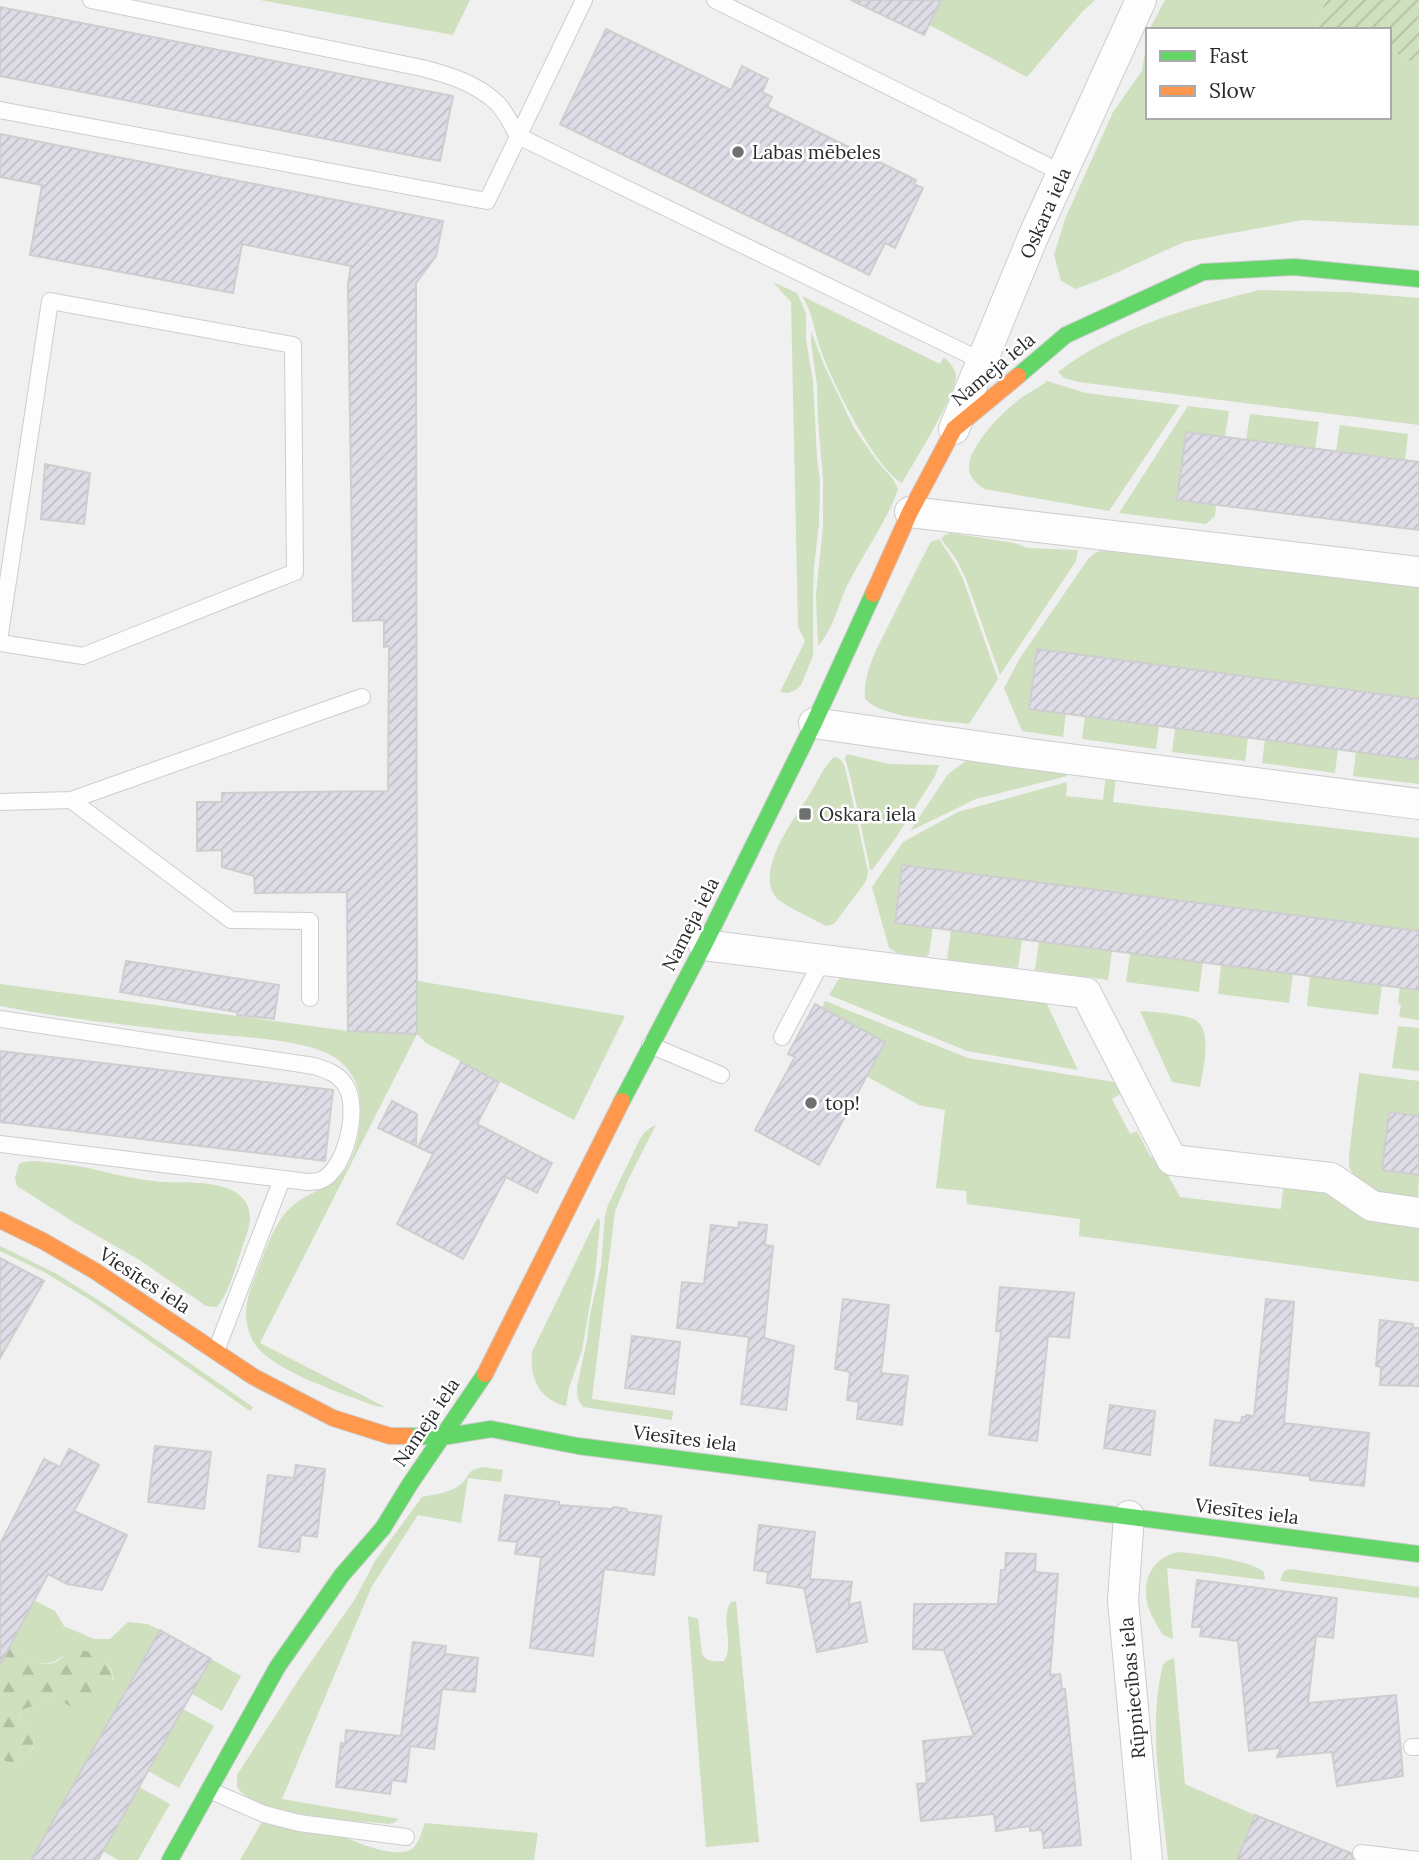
<svg xmlns="http://www.w3.org/2000/svg" width="1419" height="1860" font-family="Lora,serif">
  <defs>
    <pattern id="forest-firs" width="22" height="20" patternUnits="userSpaceOnUse" patternTransform="scale(1.75)"><rect width="22" height="20" fill="#cee0be"/><path d="M5 1l3.5 6h-7zM16 11l3.5 6h-7z" fill="#b1c0a3"/></pattern>
    <pattern id="garden-furrows" width="10" height="10" patternUnits="userSpaceOnUse" patternTransform="scale(1.75)"><rect width="10" height="10" fill="#cee0be"/><path d="M-1 1l2-2M0 10L10 0M9 11l2-2" fill="none" stroke="#b1c0a3"/></pattern>
    <pattern id="building-hatch" width="6" height="6" patternUnits="userSpaceOnUse" patternTransform="scale(1.75)"><rect width="6" height="6" fill="#dedce6"/><path d="M-1 1l2-2M0 6l6-6M5 7l2-2" fill="none" stroke="#bfbdc5"/></pattern>
  </defs>
  <rect width="100%" height="100%" fill="#f0f0f1"/>
  <path fill="#cee0be" d="M260 0H470L453 35Z
    M941 0H1095L1082 12 1027 77 929 25Z
    M1165 0H1326L1314 30H1149Z
    M1148 34V117H1389L1390 50 1419 66V226L1303 220 1184 242 1107 277 1076 289 1061 281 1054 255 1065 219 1113 112 1142 71Z
    M773 282 797 293 806 313V339L813 381 817 458 820 480 819 524 814 567 813 595V656L801 685 796 690 788 693 780 692 805 641 798 627 791 302Z
    M1259 290 1346 292 1419 298V425L1078 382 1064 378 1058 372C1117 327 1188 308 1259 290Z
    M802 296 940 364 944 357C949 362 955 368 956 375 958 392 913 464 902 483 874 467 831 380 820 348 814 330 813 313 802 296Z
    M811 331 824 365 854 428 877 461 893 479 898 489C888 519 864 553 849 582 838 603 834 629 818 646L816 595 823 526V479L818 421 817 385 811 343Z
    M1047 381 1086 393 1180 405 1109 511 984 489C976 483 969 477 969 467 968 447 1004 410 1020 399 1029 392 1039 388 1047 381Z
    M1188 406 1229 411 1225 437 1186 433 1177 500 1216 505 1215 516 1206 524 1119 513Z
    M1250 414 1319 422 1315 449 1246 440Z
    M1340 425 1408 434 1405 460 1336 451Z
    M951 533 1014 543 1028 548 1078 550 1076 561 1000 675 966 579 956 559 941 539 945 535Z
    M939 539 956 565 963 579 998 679 969 724C941 720 884 719 865 699 863 669 881 642 893 616 905 593 916 570 928 547L931 542Z
    M1117 547 1272 570 1419 588V699L1038 649 1029 708 1066 714 1063 737 1022 731 1004 688 1020 658 1088 559C1097 550 1105 548 1117 547Z
    M1085 716 1159 726 1156 749 1082 739Z
    M1175 728 1248 737 1245 761 1172 752Z
    M1265 739 1338 749 1335 773 1262 763Z
    M1356 752 1419 760V784L1353 776Z
    M847 754 889 764 939 765 935 776 895 839 872 870 870 869 851 780 845 758Z
    M834 757C844 758 845 768 847 776L868 871 867 878 864 884 834 924 826 926C814 919 781 905 775 896 756 869 794 819 808 797 817 784 822 768 834 757Z
    M970 758 1068 769 1067 776 976 799 910 831 948 774Z
    M1106 774 1116 776 1113 802 1419 838V931L903 865 895 923 933 927 929 954 926 957 897 953 889 948 872 887 903 842 958 812 1067 782 1066 796 1103 800Z
    M951 930 1022 939 1018 968 947 960Z
    M1039 941 1112 951 1108 980 1035 970Z
    M1130 953 1203 962 1199 992 1126 982Z
    M1221 965 1293 974 1289 1003 1218 994Z
    M844 975 1044 998 1078 1070 967 1051 829 995 838 980Z
    M1310 976 1382 986 1378 1015 1307 1006Z
    M418 981 625 1016 574 1120 426 1043 417 1034 260 1343 385 1407 375 1406C343 1393 273 1372 254 1343 250 1336 247 1326 246 1318 245 1302 251 1287 257 1272 266 1250 273 1224 291 1207 305 1194 326 1189 340 1176 359 1157 365 1110 357 1085 353 1075 344 1063 334 1057 303 1038 236 1037 199 1033 133 1026 66 1019 0 1006V984L348 1031 417 1034Z
    M1400 988 1419 990V1020L1399 1017 1401 1004 1398 1003Z
    M825 1001 968 1058 1120 1083 1124 1092 1112 1099 1130 1134 1137 1131 1150 1156 1162 1164 1180 1197 1281 1209 1284 1182 1331 1191 1348 1208 1361 1216 1419 1227V1282L1079 1236 1080 1219 967 1204 966 1191 936 1188 945 1110 919 1105 866 1076 822 1008Z
    M1140 1011C1153 1012 1190 1014 1198 1022 1212 1036 1203 1070 1200 1087L1172 1082Z
    M1398 1026 1419 1028V1071L1392 1068Z
    M1359 1073 1419 1081V1116L1389 1112 1382 1169 1419 1175 1418 1202 1385 1197 1353 1175 1349 1166V1156Z
    M656 1125 629 1178 615 1211 592 1399 673 1411 672 1420 583 1407C578 1401 577 1396 577 1387L587 1340 590 1315 601 1266 605 1216 608 1205 639 1141C643 1133 647 1129 656 1125Z
    M34 1161C55 1163 77 1165 97 1170 111 1173 125 1177 139 1179 146 1180 153 1181 160 1182 186 1183 249 1177 250 1217 250 1228 245 1239 242 1248 235 1268 230 1291 217 1307L206 1306 138 1259 75 1223 17 1186 15 1178 19 1164 24 1162Z
    M599 1218 600 1223 595 1275 582 1350 569 1388 566 1406C540 1400 529 1378 532 1352L595 1222Z
    M0 1246 57 1274 109 1307 253 1407 250 1411 92 1301 44 1272 0 1251Z
    M482 1467 503 1470 501 1482 468 1478 461 1523 418 1515 372 1586 282 1799 399 1819 393 1823 388 1824C356 1820 252 1817 237 1786V1775L301 1676 355 1599 375 1561 422 1497C435 1494 451 1493 461 1484 472 1474 464 1472 482 1467Z
    M1179 1552C1198 1554 1251 1560 1264 1572L1265 1580 1167 1568 1173 1639 1163 1635C1158 1626 1152 1618 1149 1609 1140 1583 1151 1557 1179 1552Z
    M1290 1569 1419 1587V1598L1280 1581 1284 1571Z
    M34 1600 55 1611 64 1626 94 1639H110L128 1622 147 1624 160 1630 31 1860H0V1759C4 1760 7 1762 11 1762 24 1762 39 1749 33 1735 30 1729 24 1725 20 1716L24 1709 39 1704 49 1696 58 1697 65 1704 114 1679 111 1669 104 1661 65 1655C42 1672 28 1662 12 1641Z
    M736 1601 759 1842 706 1847 688 1616 698 1619 702 1654C708 1663 715 1661 724 1661 735 1643 719 1619 731 1602Z
    M1174 1658 1185 1784 1255 1815 1237 1860H1168C1162 1796 1147 1728 1163 1665L1166 1661Z
    M211 1659 241 1676 222 1711 192 1694Z
    M183 1709 214 1726 179 1788 148 1771Z
    M139 1787 170 1804 138 1860H118L103 1851Z
    M263 1820 345 1837C359 1844 400 1860 413 1848 419 1843 422 1831 425 1823L538 1833 534 1860H240Z"/>
  <path fill="url(#forest-firs)" d="M12 1641C22 1654 35 1668 53 1663 60 1661 64 1654 71 1652 86 1647 101 1655 109 1667 114 1675 114 1684 109 1693 101 1709 83 1714 68 1705 60 1701 58 1697 49 1696L39 1704 24 1709 20 1717C24 1725 30 1729 33 1735 38 1749 24 1762 11 1762 7 1762 4 1760 0 1759V1666Z"/>
  <path fill="url(#garden-furrows)" d="M1326 0H1419V66L1390 50 1389 51V30H1314Z"/>
  <path fill="url(#building-hatch)" stroke="#cececf" stroke-width="2" d="M851 0H941L924 35Z
    M0 7 453 96 440 161 0 76Z
    M606 29 731 90 742 66 768 79 762 92 772 97 767 107 916 180 914 184 923 188 895 248 885 243 869 275 560 124Z
    M0 134 443 221 436 256 416 283 417 1034 348 1031 347 892 255 893 254 876 222 867V850L197 851V802H222V793L388 791 389 646 384 647V620L353 621 348 284 351 266 242 244 233 293 30 255 42 185 0 177Z
    M1186 432 1419 462V530L1177 500Z
    M45 464 90 473 84 524 41 519Z
    M1037 649 1419 699V760L1029 709Z
    M902 865 1419 931V990L895 923Z
    M126 961 279 985 274 1019 237 1015V1012L120 992Z
    M815 1004 885 1042 819 1165 755 1130 795 1057 788 1054Z
    M0 1051 333 1090 325 1161 0 1122Z
    M461 1062 499 1082 477 1124 552 1163 537 1193 506 1177 463 1259 397 1224 433 1154 418 1147Z
    M392 1101 417 1114 416 1146 378 1128Z
    M1389 1112 1419 1116V1175L1382 1170Z
    M739 1222 767 1225 765 1245 773 1246 764 1338 794 1346 786 1410 741 1404 749 1337 677 1328 682 1282 704 1284 711 1225 738 1228Z
    M0 1258 44 1281 0 1358Z
    M1000 1287 1074 1293 1069 1338 1048 1336 1037 1441 989 1435 1001 1332 996 1331Z
    M843 1299 889 1305 881 1373 908 1376 902 1425 857 1419 859 1402 847 1400 850 1372 835 1369Z
    M1266 1299 1294 1302 1284 1423 1369 1433 1364 1486 1310 1480V1476L1210 1465 1215 1420 1241 1423 1242 1417H1246V1415L1254 1416Z
    M1380 1320 1413 1324V1328H1419V1386L1380 1385 1381 1367 1376 1366Z
    M632 1336 680 1342 674 1394 625 1388Z
    M1110 1405 1155 1411 1150 1455 1104 1448Z
    M155 1446 211 1452 204 1509 148 1502Z
    M69 1449 99 1465 74 1511 127 1535 102 1590 67 1584 48 1574 0 1665V1544L44 1459 60 1467Z
    M296 1465 325 1469 317 1537 301 1535 299 1552 259 1547 268 1475 294 1478Z
    M505 1495 559 1502V1505L611 1509 614 1507 626 1509 628 1512 661 1516 654 1575 604 1569 593 1656 530 1648 541 1557 515 1554 517 1542 499 1540Z
    M759 1525 815 1532 810 1579 852 1582 849 1605 860 1602 867 1642 817 1652 804 1588 767 1583 768 1572 754 1570Z
    M1006 1553 1036 1554 1035 1572 1058 1574 1050 1675 1060 1674 1062 1689H1065L1081 1845 1044 1848 1042 1830 1030 1831V1826L996 1831 994 1814 921 1821 917 1784 927 1783 923 1741 974 1736 944 1650 913 1649 914 1604H998L1001 1570H1005Z
    M1197 1580 1337 1598 1333 1638 1316 1636 1308 1703 1396 1695 1403 1776 1337 1786 1332 1752 1277 1757 1281 1748 1249 1751 1238 1641 1200 1636 1202 1627H1192Z
    M160 1630 211 1659 98 1860H31Z
    M413 1642 446 1646 445 1654 478 1658 475 1692 442 1689 434 1749 410 1746 406 1782 392 1780 390 1794 336 1787 341 1743 345 1744 346 1730 401 1736Z
    M1255 1815 1351 1853 1353 1860H1237Z"/>
  <g fill="none" stroke-linecap="round" stroke-linejoin="round">
    <defs>
      <path id="lane" d="M91 0 422 68C449 75 476 83 497 103 506 112 512 126 518 136L982 361
        M715 0 1062 173
        M0 110 487 201 584 0
        M0 634 50 301 293 345 295 572 83 656 0 643
        M71 800 231 920 310 921V998
        M0 802 71 800 362 697
        M0 1019 314 1066C327 1070 339 1074 346 1086 360 1108 346 1172 319 1181 318 1181 309 1182 308 1182L0 1144
        M782 1037 823 959
        M650 1045 721 1075
        M216 1351 282 1179
        M1412 1747H1419
        M209 1790 264 1814 299 1823 406 1837
        M1361 1853 1419 1860"/>
      <path id="street" d="M954 429 1033 237 1141 0
        M910 512 1419 572
        M814 723 1030 754 1419 804
        M704 945 1086 993 1172 1160 1331 1178 1372 1206 1419 1213
        M1129 1516 1123 1600 1147 1860"/>
      <path id="fast" d="M1018 376 1066 335 1203 272 1294 267 1419 279
        M622 1101 704 945 814 723 873 594
        M408 1436 442 1437 491 1429 578 1446 1419 1554
        M170 1860 278 1666 342 1575 383 1528 410 1484 485 1374"/>
      <path id="slow" d="M873 594 910 512 954 429 1018 376
        M0 1220 43 1241 95 1271 254 1377 333 1418 390 1436H408
        M485 1374 622 1101"/>
    </defs>
    <use href="#lane" stroke="#cdcdce" stroke-width="18"/>
    <use href="#street" stroke="#cdcdce" stroke-width="32"/>
    <use href="#fast" stroke="#cdcdce" stroke-width="18"/>
    <use href="#slow" stroke="#cdcdce" stroke-width="18"/>
    <use href="#lane" stroke="#fdfdfd" stroke-width="16"/>
    <use href="#street" stroke="#fdfdfd" stroke-width="30"/>
    <use href="#fast" stroke="#63d668" stroke-width="16"/>
    <use href="#slow" stroke="#ff974d" stroke-width="16"/>
  </g>
  <g fill="#6f7070" stroke="#fff" stroke-width="2.5">
    <circle cx="738" cy="152" r="7"/>
    <rect x="798" y="807" width="14" height="14" rx="3.5"/>
    <circle cx="811" cy="1103" r="7"/>
  </g>
  <g text-anchor="middle" dominant-baseline="central" stroke-width="5" stroke-linejoin="round" paint-order="stroke">
    <g font-size="19" fill="#2a2b2b" stroke="#fff" text-anchor="start">
      <text x="752" y="152">Labas mēbeles</text>
      <text x="819" y="814">Oskara iela</text>
      <text x="825" y="1103">top!</text>
    </g>
    <g font-size="19" fill="#2a2b2b" stroke="#fff">
      <text transform="translate(1045 213) rotate(-66)">Oskara iela</text>
      <text transform="translate(993 369) rotate(-40)">Nameja iela</text>
      <text transform="translate(690 924) rotate(-63)">Nameja iela</text>
      <text transform="translate(145 1280) rotate(33)">Viesītes iela</text>
      <text transform="translate(426 1422) rotate(-56)">Nameja iela</text>
      <text transform="translate(685 1438) rotate(7)">Viesītes iela</text>
      <text transform="translate(1247 1511) rotate(7)">Viesītes iela</text>
      <text transform="translate(1132 1688) rotate(-95)">Rūpniecības iela</text>
    </g>
  </g>
  <rect x="1146" y="28" width="245" height="91" fill="#ffffff" stroke="#aaaaaa" stroke-width="2"/>
  <rect x="1160" y="51" width="35" height="10" fill="#63d668" stroke="#aaaaaa" stroke-width="2"/>
  <text x="1209" y="63" font-size="21" fill="#2a2b2b">Fast</text>
  <rect x="1160" y="86" width="35" height="10" fill="#ff974d" stroke="#aaaaaa" stroke-width="2"/>
  <text x="1209" y="98" font-size="21" fill="#2a2b2b">Slow</text>
</svg>
